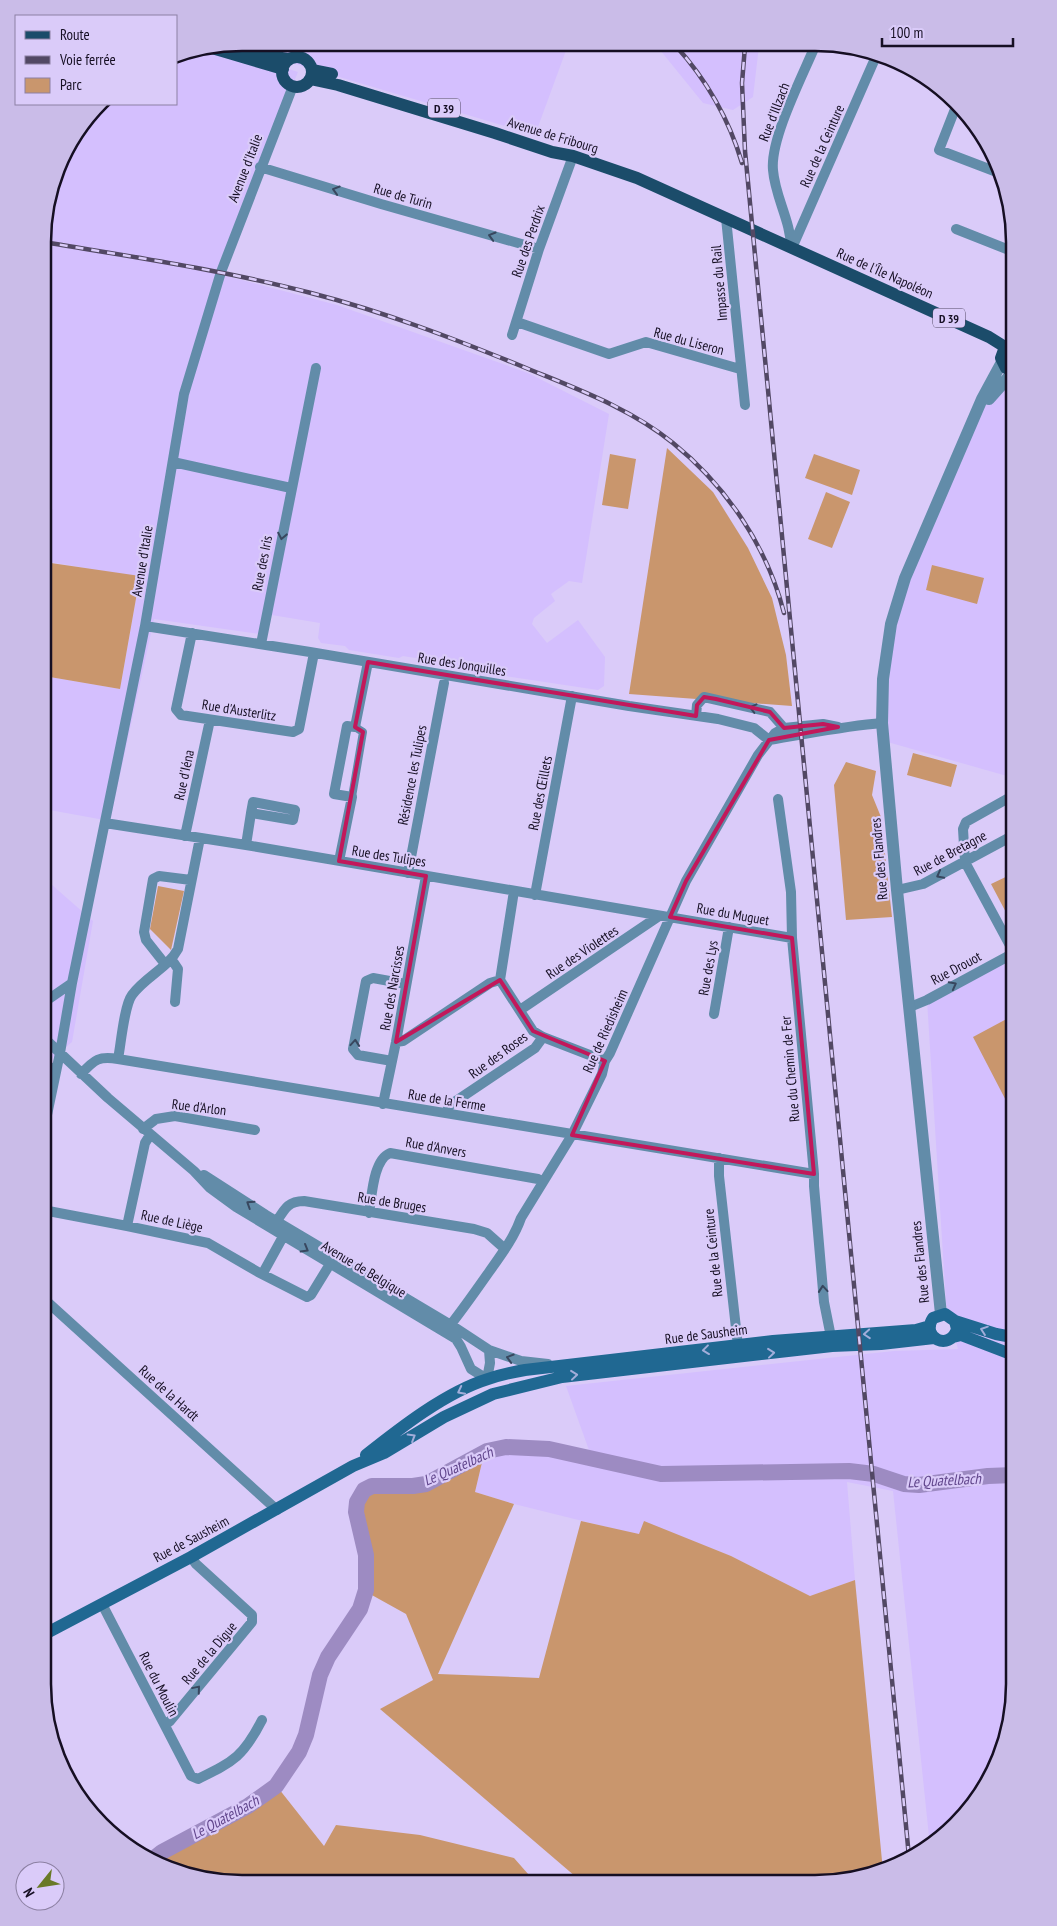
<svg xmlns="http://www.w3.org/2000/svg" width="1057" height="1926" font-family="'PT Sans Narrow',sans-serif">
  <rect width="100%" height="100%" fill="#dacbf9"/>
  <path fill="#d4bffe" d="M242 43 568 45 535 135 231 45Z
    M656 45 759 46 753 97 733 110 703 103Z
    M221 47 298 72 215 273 337 305 528 373 609 414 582 583 569 581 551 594 555 601 534 618 532 624 547 643 578 620 605 657 604 686 598 690 425 664 422 659 403 656 399 658 349 650 345 646 321 643 318 638 320 623 272 615 267 635 154 619 110 821 44 809V676L120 689 140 577 44 561V216L63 154 101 104H176V56Z
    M1014 371V778L884 741 895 607 976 417Z
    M43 877 93 921 72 1042 47 1063 43 1064Z
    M1014 954V1697L999 1760 973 1806 936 1842 930 1846 893 1491 847 1482 855 1580 810 1596 731 1556 644 1522 639 1535 514 1504 475 1492 484 1454 590 1453 566 1386 894 1351 958 1349 946 1303 927 1000Z"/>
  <path fill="#c9966d" d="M667 448 713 492 748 548 772 598 786 655 792 706 629 694Z
    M610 454 636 459 628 509 602 505Z
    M814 454 860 470 852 495 805 478Z
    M826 492 850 502 832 548 808 539Z
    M44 562 140 576 120 689 44 676Z
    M932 565 984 578 977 604 926 590Z
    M913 753 957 765 951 787 907 775Z
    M846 762 876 771 872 795 881 817 892 917 846 920 834 785Z
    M1014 873V915L1009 918 991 884Z
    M158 886 184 891 171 950 150 929Z
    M1014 1015V1116L973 1037Z
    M484 1454 475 1492 514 1504 438 1674 539 1678 581 1521 639 1534 644 1521 731 1556 810 1596 855 1580 883 1871 879 1873 815 1883H583L380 1709 433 1680 406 1614 370 1594 369 1555 362 1505 374 1489H427Z
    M279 1789 324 1846 336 1825 420 1835 514 1858 536 1883 216 1882 165 1868 156 1863 165 1854 248 1811Z"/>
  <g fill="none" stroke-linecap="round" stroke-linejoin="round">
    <path stroke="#9d8bc2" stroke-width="16" d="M152 1860 162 1852 248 1806 276 1786 299 1752 306 1735 320 1675 328 1657 360 1609 366 1590V1555L356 1512 357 1502 364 1490 372 1486H413L426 1484 487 1451 506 1447 549 1449 661 1474 849 1471 874 1474 904 1484 919 1485 988 1476 1014 1475"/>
    <path stroke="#628ca9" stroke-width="8" d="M352 797 363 732 355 727"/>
    <path stroke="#628ca9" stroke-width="10" d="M957 104 939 150 1002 174
      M260 167 381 204 539 249
      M726 218 745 405
      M956 229 1014 252
      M791 248C791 221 775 197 773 170 770 139 802 77 815 46
      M792 248 877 54
      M517 322 609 354 646 342 740 369
      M512 335 539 249 573 156
      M173 462 291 488
      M145 626 310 652 629 706 718 719 754 728 769 740
      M192 633 176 709 181 715 293 732 299 729 314 653
      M261 644 316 368
      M696 716 697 705 704 697 770 712 784 728
      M769 740C807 734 844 726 882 723
      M778 799 791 892 792 938 814 1174V1186L824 1302 831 1337
      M105 823 246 845 792 938
      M185 836 210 720
      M246 845 251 813 293 820 295 810 253 802 251 813
      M339 861 352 797 334 794 347 726 355 727 368 662
      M408 873 444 683
      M897 890 923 884 1014 835
      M514 891 500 980 533 1031 543 1037 605 1061
      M535 895 572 696
      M1014 953 965 862 963 829 966 822 1014 795
      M172 960 178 969 175 1002
      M165 964 146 940 144 932 153 879 159 876 191 880
      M43 1003 72 983
      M910 1007 927 1000 1014 953
      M520 1010 659 916
      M714 1014 729 927
      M43 1037 108 1098 194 1171 210 1188 236 1207 456 1339 461 1347 471 1369 487 1379
      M396 1042 403 1041 490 983 500 980
      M118 1059C121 1044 124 1006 132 995 145 977 168 968 178 949L200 838
      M392 1061 358 1055 353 1049 366 981 373 978 406 984
      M43 1070 56 1067
      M81 1074C95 1059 99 1056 118 1059L814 1174
      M383 1104 396 1042 426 876
      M446 1113 450 1105 535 1048 543 1037
      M143 1129 156 1119 175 1116 255 1130
      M43 1134 60 1053 72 983 145 626 184 394 221 272 293 86
      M719 1158V1176L738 1346
      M204 1175 266 1215 451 1325 489 1350 521 1361 548 1364
      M43 1210 127 1226 208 1243 258 1272 307 1297 311 1295 330 1264
      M369 1213C372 1196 373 1160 390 1153L538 1179 543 1182
      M277 1221C285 1208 289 1201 304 1201L474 1229 487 1233 505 1249
      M127 1226 145 1143 150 1135
      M263 1273 285 1233
      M43 1298 277 1510
      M445 1332C461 1312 475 1292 489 1272 501 1255 514 1238 521 1218L572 1135 602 1074 605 1061 610 1053 686 881 758 755 775 733 784 728 823 724 838 727
      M487 1379 490 1363 489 1350
      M102 1604 191 1776 198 1779C234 1761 243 1757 262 1720
      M165 1725 170 1721 252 1622V1615L196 1564 191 1557"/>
    <path stroke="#628ca9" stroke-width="12" d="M989 399 1014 371
      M941 1314 897 890 882 723 883 679 891 624 905 578 982 399 1002 362"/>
    <path stroke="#206892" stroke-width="12" d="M955 1321 957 1329C950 1352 920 1338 933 1318L945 1314 955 1321 996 1334 1012 1337
      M953 1337 961 1335 1008 1353
      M366 1455C400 1428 446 1392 488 1379 500 1375 513 1372 525 1370L773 1341 916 1330 930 1326
      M43 1635 191 1557 353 1466 384 1453 444 1417 493 1394 562 1377 832 1346 881 1344 934 1338"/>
    <path stroke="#1b4c6a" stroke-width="12" d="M234 44 274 57 289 59
      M212 48 283 69
      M282 72a15 15 0 1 1 30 0a15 15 0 1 1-30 0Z
      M312 70 332 74
      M310 79 338 85 495 133 552 152 573 156 637 178 989 337 1005 347
      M1014 371 1006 368 1001 358 1005 347 1014 343"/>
    <defs>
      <path id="rail" d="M675 45C706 79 729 119 742 163
        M745 46 742 83 745 151 909 1857
        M44 242C133 257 223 270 311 293 385 312 455 339 526 368 577 389 630 408 673 443 726 486 767 546 784 613"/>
    </defs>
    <use href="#rail" stroke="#524864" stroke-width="4.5"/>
    <use href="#rail" stroke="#dacbf9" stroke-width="2.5" stroke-dasharray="8" stroke-linecap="butt"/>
  </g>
  <defs><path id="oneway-chevron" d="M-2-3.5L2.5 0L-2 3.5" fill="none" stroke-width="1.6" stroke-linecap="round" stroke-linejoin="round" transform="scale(1.25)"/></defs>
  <g stroke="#38475f">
    <use href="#oneway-chevron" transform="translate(336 190) rotate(-163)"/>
    <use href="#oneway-chevron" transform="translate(492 236) rotate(-164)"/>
    <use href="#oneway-chevron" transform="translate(282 536) rotate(101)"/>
    <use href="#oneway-chevron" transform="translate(753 708) rotate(-166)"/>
    <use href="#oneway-chevron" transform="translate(940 875) rotate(152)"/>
    <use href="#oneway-chevron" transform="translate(953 985) rotate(-28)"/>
    <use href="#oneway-chevron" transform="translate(355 1043) rotate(-85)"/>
    <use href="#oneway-chevron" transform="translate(250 1204) rotate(-147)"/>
    <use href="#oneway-chevron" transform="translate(305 1249) rotate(30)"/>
    <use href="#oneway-chevron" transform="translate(823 1289) rotate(-95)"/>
    <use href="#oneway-chevron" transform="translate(510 1358) rotate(-163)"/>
    <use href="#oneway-chevron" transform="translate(197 1689) rotate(-50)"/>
  </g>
  <g stroke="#a2adda">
    <use href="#oneway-chevron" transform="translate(984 1330) rotate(-161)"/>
    <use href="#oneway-chevron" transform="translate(867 1334) rotate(176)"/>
    <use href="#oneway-chevron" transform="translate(706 1350) rotate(173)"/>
    <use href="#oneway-chevron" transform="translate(771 1353) rotate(-6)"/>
    <use href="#oneway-chevron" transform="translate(574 1375) rotate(-6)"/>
    <use href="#oneway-chevron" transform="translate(461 1391) rotate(153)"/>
    <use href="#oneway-chevron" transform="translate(412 1437) rotate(-31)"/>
  </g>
  <path fill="none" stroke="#c2185b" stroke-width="4" stroke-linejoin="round" d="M368 662 696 716 697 705 704 697 716 699 770 712 784 728 823 724 838 727 769 740 686 881 670 917 792 938 814 1174 572 1135 605 1061 533 1031 500 980 396 1042 426 876 339 861 363 732 355 727Z"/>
  <g text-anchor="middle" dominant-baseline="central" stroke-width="4.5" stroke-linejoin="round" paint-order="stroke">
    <g fill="#dacbf9" stroke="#514763" stroke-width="1">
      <rect x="428" y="98.5" width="32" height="19" rx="4"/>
      <rect x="933" y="308.5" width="32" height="19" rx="4"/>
    </g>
    <g font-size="12" font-weight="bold" fill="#160f23">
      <text x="444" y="108">D 39</text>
      <text x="949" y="318">D 39</text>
    </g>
    <g font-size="14" fill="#160f23" stroke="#dacbf9">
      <text transform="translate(774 112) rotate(-69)">Rue d'Illzach</text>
      <text transform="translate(553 135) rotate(17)">Avenue de Fribourg</text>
      <text transform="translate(822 146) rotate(-66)">Rue de la Ceinture</text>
      <text transform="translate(245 168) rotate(-69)">Avenue d'Italie</text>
      <text transform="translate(403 196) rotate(16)">Rue de Turin</text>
      <text transform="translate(528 241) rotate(-71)">Rue des Perdrix</text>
      <text transform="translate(885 273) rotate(24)">Rue de l'Île Napoléon</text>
      <text transform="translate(719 283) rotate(-95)">Impasse du Rail</text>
      <text transform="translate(689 341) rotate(15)">Rue du Liseron</text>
      <text transform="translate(142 561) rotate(-81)">Avenue d'Italie</text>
      <text transform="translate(262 563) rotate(-79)">Rue des Iris</text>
      <text transform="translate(462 664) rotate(9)">Rue des Jonquilles</text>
      <text transform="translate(239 710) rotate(9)">Rue d'Austerlitz</text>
      <text transform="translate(184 775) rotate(-78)">Rue d'Iéna</text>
      <text transform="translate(412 775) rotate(-79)">Résidence les Tulipes</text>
      <text transform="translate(540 793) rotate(-79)">Rue des Œillets</text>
      <text transform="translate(950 853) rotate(-28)">Rue de Bretagne</text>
      <text transform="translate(389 856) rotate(9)">Rue des Tulipes</text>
      <text transform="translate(879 859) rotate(-95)">Rue des Flandres</text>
      <text transform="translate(733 914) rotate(10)">Rue du Muguet</text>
      <text transform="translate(582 952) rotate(-34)">Rue des Violettes</text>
      <text transform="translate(708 968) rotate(-80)">Rue des Lys</text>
      <text transform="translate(956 968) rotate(-28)">Rue Drouot</text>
      <text transform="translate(392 988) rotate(-80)">Rue des Narcisses</text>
      <text transform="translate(605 1031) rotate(-66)">Rue de Riedisheim</text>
      <text transform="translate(498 1055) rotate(-36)">Rue des Roses</text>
      <text transform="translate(790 1069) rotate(-95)">Rue du Chemin de Fer</text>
      <text transform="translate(447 1100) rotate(9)">Rue de la Ferme</text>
      <text transform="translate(199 1107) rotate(7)">Rue d'Arlon</text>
      <text transform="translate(436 1147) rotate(10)">Rue d'Anvers</text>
      <text transform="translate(392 1202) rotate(9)">Rue de Bruges</text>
      <text transform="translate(172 1221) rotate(12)">Rue de Liège</text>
      <text transform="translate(713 1253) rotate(-96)">Rue de la Ceinture</text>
      <text transform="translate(920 1262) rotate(-96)">Rue des Flandres</text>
      <text transform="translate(364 1269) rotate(31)">Avenue de Belgique</text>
      <text transform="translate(706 1334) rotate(-7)">Rue de Sausheim</text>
      <text transform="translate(169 1393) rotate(42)">Rue de la Hardt</text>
      <text transform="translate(191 1539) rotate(-28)">Rue de Sausheim</text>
      <text transform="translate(209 1653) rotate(-50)">Rue de la Digue</text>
      <text transform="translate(159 1684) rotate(63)">Rue du Moulin</text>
    </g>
    <g font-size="15" font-style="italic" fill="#60458b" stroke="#dacbf9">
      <text transform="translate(458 1466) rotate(-24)">Le Quatelbach</text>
      <text transform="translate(944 1480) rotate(-3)">Le Quatelbach</text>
      <text transform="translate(225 1817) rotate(-29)">Le Quatelbach</text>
    </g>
  </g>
  <path d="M0 0H1057V1926H0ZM242 51H815A191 191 0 0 1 1006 242V1684A191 191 0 0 1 815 1875H242A191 191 0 0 1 51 1684V242A191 191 0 0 1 242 51Z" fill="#cabce8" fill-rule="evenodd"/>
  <path fill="none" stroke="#160f23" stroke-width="2.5" d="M242 51H815A191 191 0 0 1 1006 242V1684A191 191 0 0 1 815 1875H242A191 191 0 0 1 51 1684V242A191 191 0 0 1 242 51Z"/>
  <rect x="15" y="15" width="162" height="90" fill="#dacbf9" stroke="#8c80a3"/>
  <rect x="25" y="31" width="25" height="8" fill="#1b4c6a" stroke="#8c80a3"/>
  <text x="60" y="40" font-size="15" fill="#160f23">Route</text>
  <rect x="25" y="56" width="25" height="8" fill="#524864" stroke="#8c80a3"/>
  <text x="60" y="65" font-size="15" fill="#160f23">Voie ferrée</text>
  <rect x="25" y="78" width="25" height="15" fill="#c9966d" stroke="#8c80a3"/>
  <text x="60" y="90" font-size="15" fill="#160f23">Parc</text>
  <g transform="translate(40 1886) rotate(240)"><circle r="24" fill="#dacbf9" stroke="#8c80a3"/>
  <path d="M0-4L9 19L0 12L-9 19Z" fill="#697927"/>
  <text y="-8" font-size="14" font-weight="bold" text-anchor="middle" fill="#160f23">N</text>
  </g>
  <path d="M882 38v8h131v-8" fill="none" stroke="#160f23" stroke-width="2.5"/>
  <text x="890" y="38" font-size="15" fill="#160f23" stroke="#dacbf9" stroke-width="4" paint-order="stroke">100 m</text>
</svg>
